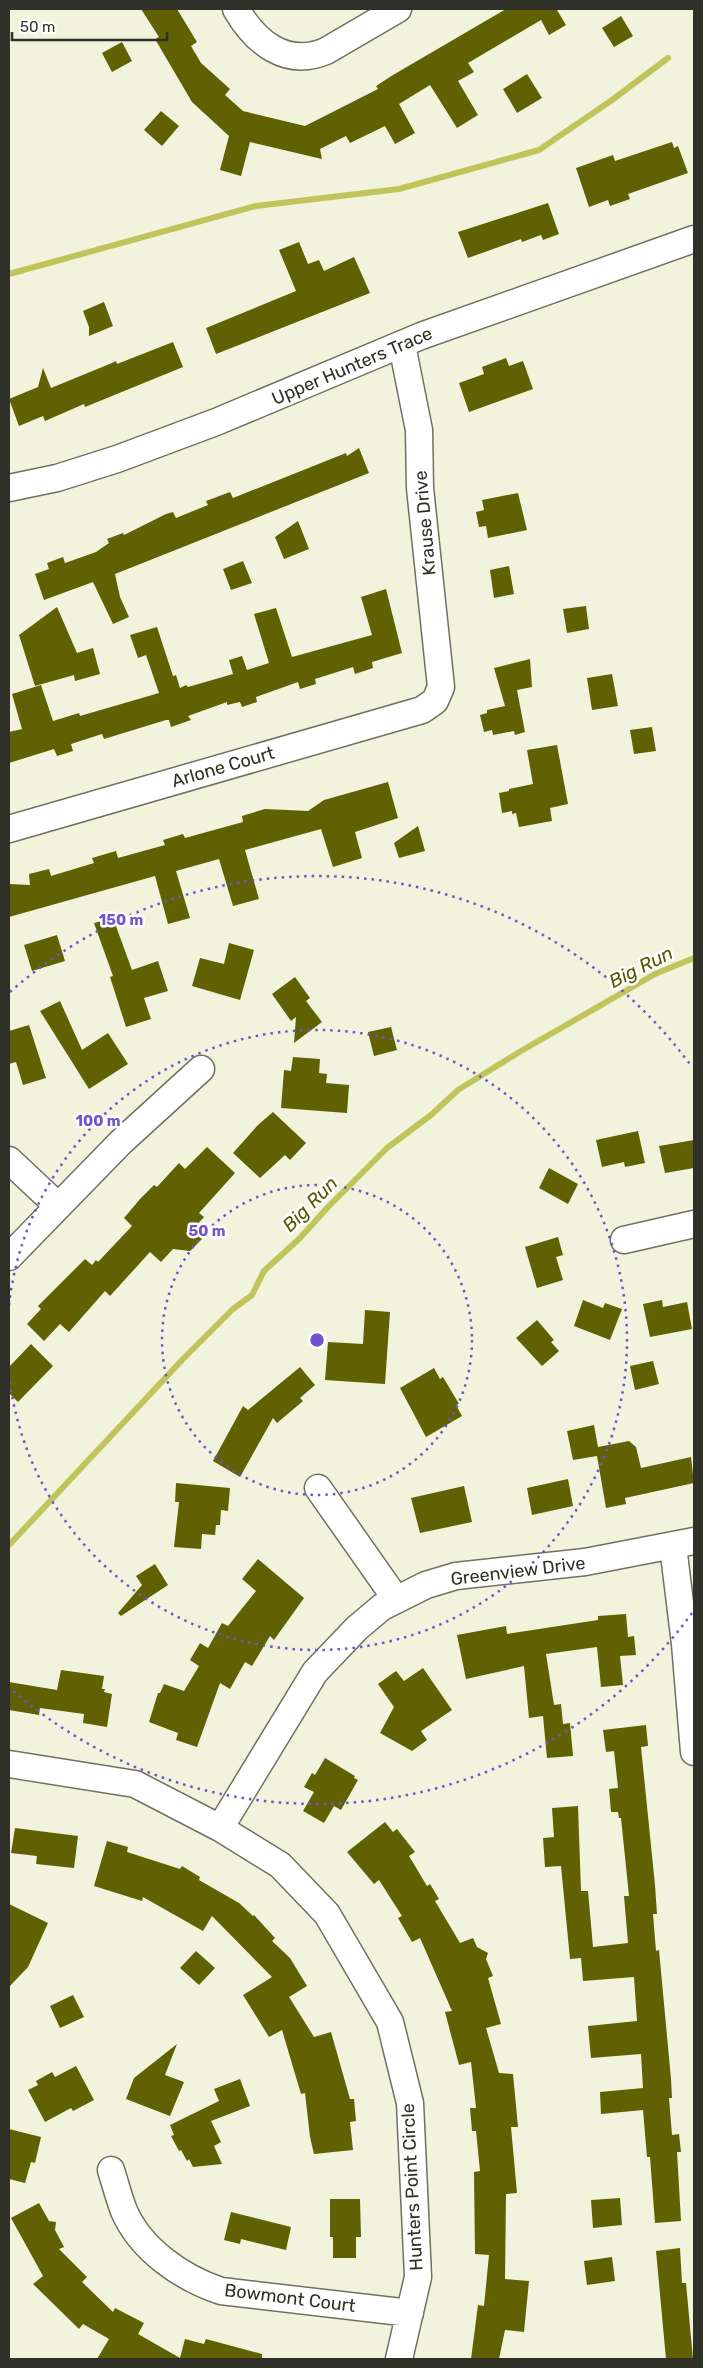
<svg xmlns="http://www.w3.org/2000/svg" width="703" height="2368" font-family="Rubik,sans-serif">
  <rect width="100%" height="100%" fill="#f1f3dd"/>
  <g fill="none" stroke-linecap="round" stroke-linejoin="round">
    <path stroke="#c1c45a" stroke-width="6" d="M9 274 256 206 399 189 539 150 612 100 668 58
      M9 1545 183 1359 233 1309 252 1295 264 1271 299 1239 328 1207 387 1148 431 1115 458 1090 521 1051 655 974 694 958"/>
  </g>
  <path fill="#606102" d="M141 9H177L197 42 191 46 201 63 230 89 225 95 243 111 305 126 378 89 376 86 393 75 506 9H560L557 10 566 25 549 35 541 20 468 63 474 72 458 81 478 115 457 128 430 85 399 104 415 133 395 144 385 126 350 143 346 136 320 149 322 159 250 142 241 176 220 170 229 136 192 102 155 39 159 37Z
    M621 16 633 36 614 47 602 28Z
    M122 42 132 61 112 72 102 53Z
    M527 74 542 98 517 113 503 89Z
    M161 111 179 126 162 146 144 130Z
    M672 142 674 148 678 146 688 173 628 194 630 199 610 206 608 200 589 207 576 168 613 155 615 161Z
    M548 203 559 234 543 240 541 235 522 242 521 239 468 258 458 232Z
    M299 242 308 264 319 260 324 271 354 257 370 293 216 354 206 328 296 291 279 250Z
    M104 302 113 326 89 336V327L83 311Z
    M173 342 183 367 85 407 84 404 45 421 43 416 19 426 9 399 38 387 43 368 51 388 112 363 116 361 117 364Z
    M506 358 509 366 523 361 533 389 469 412 459 383 484 374 482 367Z
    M359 448 369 473 115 574 120 597 129 617 113 624 93 582 44 600 35 574 49 569 47 563 63 557 65 563 96 552 109 543 107 539 123 533 124 535 166 514 173 512 176 518 208 505 206 501 230 492 233 498 346 453 347 456Z
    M518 493 527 530 488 538 486 526 479 527 476 512 484 510 482 500Z
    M298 521 309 549 284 559 275 537Z
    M243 561 252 583 231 590 223 569Z
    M509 566 514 594 494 598 490 570Z
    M386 589 402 653 372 662 373 668 355 674 353 667 315 679 316 684 300 689 298 682 256 697 257 702 242 707 240 702 227 705V702L188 716 191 720 171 727 169 720H166L104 739 102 734 71 744 73 751 57 756 54 749 9 763V732L22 729 12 694 41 685 53 721 79 713 80 716 159 693 146 655 138 658 130 635 157 627 173 676 176 675 180 688 186 685 188 687 233 674 229 660 242 656 247 670 269 663 254 614 276 608 292 657 372 635 361 597Z
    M586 606 589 629 567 633 563 609Z
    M57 607 77 653 93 648 100 674 75 681 74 675 35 686 19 635Z
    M530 659 532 687 517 690 525 732 515 735 514 731 493 735 492 730 484 732 480 715 487 713V710L505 706 494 668Z
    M612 674 618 706 592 710 587 678Z
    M652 727 656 751 634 754 630 730Z
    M557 745 568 804 550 808 552 821 519 827 516 813 512 814V811L502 813 499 793 509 791V789L533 784 527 750Z
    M388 782 398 818 355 832 362 858 333 867 321 829 245 850 259 899 233 906 219 859 176 871 190 918 168 924 155 876 9 917V884L30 885 29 874 49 869 51 876 94 863 92 858 116 851 118 858 165 845 163 840 183 834 185 838 243 822 242 816 265 809 308 811 324 800Z
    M418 826 425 851 399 858 394 843Z
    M113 918 132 970 158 961 168 991 144 998 151 1019 126 1027 110 977 113 976 94 923Z
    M57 935 65 961 32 971 24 945Z
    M229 943 254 950 240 1000 192 986 200 958 224 964Z
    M295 977 310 998 306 1001 322 1022 294 1043 296 1017 291 1021 272 994Z
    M60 1001 82 1050 108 1033 128 1064 89 1089 40 1011Z
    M29 1025 46 1078 23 1085 16 1062 9 1064V1031Z
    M391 1027 397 1050 374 1056 368 1032Z
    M293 1057 320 1059 319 1073 327 1074 326 1083 349 1085 347 1113 281 1108 284 1070 291 1071Z
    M273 1112 306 1143 290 1160 285 1155 260 1178 233 1153 258 1125Z
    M638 1131 645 1163 625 1167 624 1162 602 1167 596 1140Z
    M694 1140V1168L665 1173 659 1146Z
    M207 1147 235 1173 199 1213 204 1217 193 1229 202 1239 190 1251 173 1249 161 1262 150 1252 110 1296 105 1291 69 1332 60 1324 44 1341 27 1324 41 1309 38 1306 85 1259 92 1265 96 1260 98 1262 132 1226 124 1218 140 1199 154 1185 157 1187 179 1163 185 1169Z
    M549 1168 578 1184 568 1204 539 1188Z
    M558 1237 563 1255 556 1257 563 1280 537 1288 525 1247Z
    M583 1300 603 1308 605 1303 622 1309 610 1340 574 1326Z
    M662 1300 663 1307 687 1302 692 1329 650 1337 643 1304Z
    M365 1310 390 1312 385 1384 325 1380 328 1342 363 1344Z
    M537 1320 554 1340 551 1342 559 1351 542 1366 516 1338Z
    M31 1344 53 1366 18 1402 9 1393V1367Z
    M653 1361 659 1384 635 1390 630 1366Z
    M300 1367 315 1385 300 1398 303 1401 277 1423 273 1418 240 1477 213 1461 243 1406 248 1410Z
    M434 1368 440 1379 443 1377 459 1404 456 1405 462 1416 426 1437 400 1388Z
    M594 1425 598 1447 629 1441 636 1447 641 1468 691 1457 694 1483 625 1498 626 1504 606 1508 597 1456 573 1460 567 1431Z
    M568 1479 573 1506 532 1515 527 1488Z
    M176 1483 230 1488 228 1511 221 1510 220 1525H216L215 1535 202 1534 201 1549 174 1547 179 1502H175Z
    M464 1486 472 1522 420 1533 411 1498Z
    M258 1559 304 1598 274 1640 270 1636 252 1666 245 1662 230 1689 220 1683 197 1747 176 1740 178 1733 149 1722 158 1693H160L164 1684 184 1691 199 1666 190 1660 200 1643 208 1648 222 1623 228 1626 256 1591 242 1579Z
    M155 1564 168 1585 121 1616 118 1613 142 1585 136 1576Z
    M626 1614 628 1637 634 1636 636 1655 620 1656 623 1685 601 1687 597 1647 546 1654 554 1705 561 1704 563 1724 570 1723 573 1756 547 1758 543 1716 529 1718 524 1666 466 1679 457 1635 506 1626 507 1634 598 1620V1616Z
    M423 1668 452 1710 421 1731 427 1740 412 1751 380 1733 394 1707 378 1684 396 1671 404 1681Z
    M61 1670 104 1676 102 1689H105L104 1692 112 1694 107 1727 83 1723 84 1714 40 1708 39 1715 9 1710V1682L57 1690Z
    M646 1725 648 1746 641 1747 655 1885 657 1914H653L656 1951 659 1950 671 2079 672 2098H669L672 2135 679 2134 681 2152H677L681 2221 655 2223 650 2157H647L643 2110 601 2114 600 2092 643 2088 641 2054 591 2058 588 2026 637 2021 634 1977 583 1981 581 1958 570 1959 561 1866 545 1867 543 1838 554 1837 552 1808 578 1806 581 1891H588L593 1947 628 1943 624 1896H629L621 1818H619L618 1812H611L609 1789 618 1788 614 1751 606 1752 603 1730Z
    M325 1758 355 1776 354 1778 358 1780 341 1810 334 1806 324 1823 303 1811 314 1792 304 1787 312 1773 315 1775Z
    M385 1822 393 1832 397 1829 415 1852 409 1856 427 1886 430 1884 439 1899 435 1901 460 1943 473 1938 477 1947 488 1953 486 1959 493 1976 488 1978 501 2024 486 2028 499 2073 513 2074 518 2127H511L517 2193 506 2194 505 2279 529 2281 524 2332 505 2330 499 2359H471L478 2305 484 2306 489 2255 475 2254 474 2172 480 2171 476 2131H472L470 2108H476L471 2062 459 2065 445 2012 452 2011 420 1938 412 1942 398 1918 402 1916 379 1880 374 1884 347 1852Z
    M15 1828 78 1836 74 1868 36 1864 37 1856 11 1853Z
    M107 1841 128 1847 127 1852 180 1869 182 1866 200 1877 199 1880 239 1903 253 1916 254 1915 275 1938 272 1941 290 1958 307 1986 289 1997 314 2037 331 2032 350 2099H354L356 2121 350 2122 353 2150 314 2154 310 2137 305 2093 301 2094 282 2030 269 2037 243 1995 272 1977 212 1916 203 1931 143 1897 142 1901 94 1886Z
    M9 1904 48 1923 28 1967 9 1987Z
    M196 1951 215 1968 199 1985 180 1968Z
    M73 1995 84 2017 60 2028 50 2006Z
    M177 2044 165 2075 184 2082 170 2116 126 2099 134 2078Z
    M76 2066 94 2100 73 2111 71 2108 45 2122 28 2090 38 2085 36 2081 52 2072 55 2077Z
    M240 2079 250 2106 211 2121 221 2142 214 2146 222 2164 193 2167 189 2159 187 2161 181 2150 179 2151 171 2136 174 2135 170 2125 219 2101 214 2089Z
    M9 2129 41 2137 35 2163 31 2162 25 2183 9 2179Z
    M620 2198 622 2225 593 2228 591 2200Z
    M330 2199H360L361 2237H356V2258H333V2237H330Z
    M39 2203 49 2221 56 2222 55 2230 64 2247 59 2249 87 2277 82 2282 113 2312 115 2308 144 2323 138 2334 180 2358 185 2339 204 2344 206 2339 262 2354V2359H97L109 2339 83 2324 79 2329 33 2284 43 2276 11 2218Z
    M231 2212 291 2227 286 2250 241 2239 240 2244 224 2240Z
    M680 2248 682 2283H686L693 2359H666L656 2251Z
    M612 2257 615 2281 587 2285 584 2261Z"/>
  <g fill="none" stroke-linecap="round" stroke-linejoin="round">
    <defs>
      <path id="minor" d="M236 9C255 42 286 68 326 51L398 9
        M9 488 57 478 117 459 216 422 421 336 694 239
        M9 829 422 710 435 701 441 687 420 488 419 430 402 345
        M9 1160 58 1206
        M624 1240 694 1224
        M9 1257 121 1142 201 1069
        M318 1488 396 1599
        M673 1546 685 1644 694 1752
        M9 1764 135 1784 220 1828 280 1865 327 1914 390 2022 410 2103 418 2277 399 2359
        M220 1828 315 1672 357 1628 382 1607 426 1585 456 1576 585 1562 694 1541
        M111 2170C115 2183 119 2198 124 2211 141 2250 182 2278 221 2291L410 2313"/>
    </defs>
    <use href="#minor" stroke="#70715e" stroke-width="29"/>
    <use href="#minor" stroke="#fff" stroke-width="26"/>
  </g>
  <g fill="none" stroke="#7153cd" stroke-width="2.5" stroke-dasharray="2.5 5">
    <circle cx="317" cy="1340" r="155"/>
    <path d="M9 1305A310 310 0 1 1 9 1375"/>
    <path d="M692 1613A464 464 0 0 1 10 1688M10 992A464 464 0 0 1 692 1067"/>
  </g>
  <g text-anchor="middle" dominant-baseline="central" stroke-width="5" stroke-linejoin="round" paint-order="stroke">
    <g font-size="18" fill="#2f3027" stroke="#fff">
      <text transform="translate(352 366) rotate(-23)">Upper Hunters Trace</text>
      <text transform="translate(425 523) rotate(-95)">Krause Drive</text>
      <text transform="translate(223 767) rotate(-16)">Arlone Court</text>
      <text transform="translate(518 1571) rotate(-7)">Greenview Drive</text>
      <text transform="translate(412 2187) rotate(-93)">Hunters Point Circle</text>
      <text transform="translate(290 2298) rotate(7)">Bowmont Court</text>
    </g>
    <g font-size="19" font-style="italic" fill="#565701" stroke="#fff">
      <text transform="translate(641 967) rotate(-27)">Big Run</text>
      <text transform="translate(310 1204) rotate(-45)">Big Run</text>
    </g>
  </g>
  <circle cx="317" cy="1340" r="8" fill="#7153cd" stroke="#fff" stroke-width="2.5"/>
  <g font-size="15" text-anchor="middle" font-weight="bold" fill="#7153cd" stroke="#fff" stroke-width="5" stroke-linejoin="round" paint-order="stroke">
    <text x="121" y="925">150 m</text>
    <text x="98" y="1126">100 m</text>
    <text x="207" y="1236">50 m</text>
  </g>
  <rect width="703" height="2368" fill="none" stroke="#2f3027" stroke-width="20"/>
  <path d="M12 32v8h155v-8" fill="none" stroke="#2f3027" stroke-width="2.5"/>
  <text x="20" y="32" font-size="15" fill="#2f3027" stroke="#ffffff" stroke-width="4" paint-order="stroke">50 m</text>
</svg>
